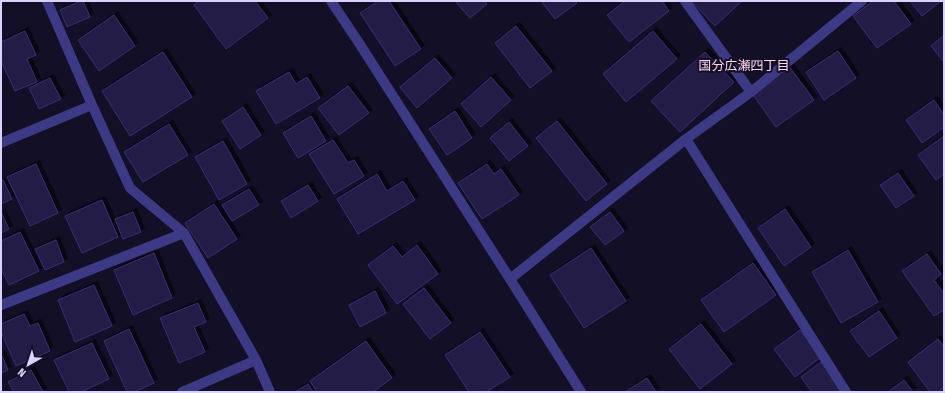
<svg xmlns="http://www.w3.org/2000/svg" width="945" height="393" font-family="'Fira Sans Condensed','Noto Sans JP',sans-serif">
  <defs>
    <filter id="shadow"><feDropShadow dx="3.5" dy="-3.5" stdDeviation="0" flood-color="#0009"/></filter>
  </defs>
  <rect width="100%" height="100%" fill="#130f26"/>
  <path fill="#241b47" stroke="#3b2d73" filter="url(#shadow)" d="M81 1H83L90 17 67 27 60 10Z
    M199 1H255L268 18 226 49 194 5Z
    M378 1H389L421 49 395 66 360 13Z
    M455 1H485L487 4 470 18Z
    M541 1H575L577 3 555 19Z
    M625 1H662L669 11 629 42 607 15Z
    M691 1H742L715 26Z
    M873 1H894L911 24 877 48 853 16Z
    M910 1H941L922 16Z
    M114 15 135 46 99 71 78 40Z
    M516 26 552 71 530 88 495 43Z
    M25 31 36 55 27 59 37 82 15 91 1 61V42Z
    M653 31 677 59 626 102 603 74Z
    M944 35V62L931 46Z
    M838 51 856 78 824 100 806 72Z
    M163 52 192 97 130 136 102 91Z
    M705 52 734 82 680 132 651 101Z
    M435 58 452 78 417 108 400 87Z
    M788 65 814 100 776 127 751 92Z
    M289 72 296 84 307 77 320 98 276 124 256 91Z
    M491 77 511 100 481 127 461 104Z
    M50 78 61 99 39 109 29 88Z
    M348 86 369 113 339 135 318 108Z
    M934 100 944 115V127L922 143 906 120Z
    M243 107 261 135 240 149 222 121Z
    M455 111 472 138 447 155 429 129Z
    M311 116 326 141 298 158 283 133Z
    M557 121 607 184 586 201 536 138Z
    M509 122 528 146 509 161 490 138Z
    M169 124 188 155 143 182 124 152Z
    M944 136V174L936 180 918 155Z
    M333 140 348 163 354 160 364 176 334 194 309 154Z
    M223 141 247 184 219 200 195 157Z
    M36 164 58 213 30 226 7 177Z
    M487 164 494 174 501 169 519 195 482 219 458 183Z
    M898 173 914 196 896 208 880 185Z
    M377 174 387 191 403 181 415 200 358 234 337 199Z
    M3 180 12 199 1 204V181Z
    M308 185 318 201 291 218 281 201Z
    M249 189 259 205 232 221 222 205Z
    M102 200 118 237 82 253 65 216Z
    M214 204 237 239 208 258 185 223Z
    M785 209 811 247 784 266 758 228Z
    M1 212 9 229 1 233Z
    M133 212 141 232 123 239 115 219Z
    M610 212 624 231 605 245 590 227Z
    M20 232 39 271 9 285 1 269V241Z
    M56 240 64 262 45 270 35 249Z
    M417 245 438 274 397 304 368 265 393 246 402 257Z
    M591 248 626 301 584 328 550 275Z
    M848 250 878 302 841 323 812 272Z
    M154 253 172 298 133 315 114 270Z
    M927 254 941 274 934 280 944 294V310L934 316 902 271Z
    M753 263 776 295 724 332 701 300Z
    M94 285 112 326 75 342 58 300Z
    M424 288 451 323 430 339 403 304Z
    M375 291 386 313 360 327 349 305Z
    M198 303 206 322 194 327 205 352 179 363 160 318Z
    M879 311 897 338 869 357 850 331Z
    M24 314 30 326 38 323 50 351 16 366 1 332V324Z
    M701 324 732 364 700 389 669 349Z
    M129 329 154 383 134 392H127L104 341Z
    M800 330 821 357 795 377 774 349Z
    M480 332 510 377 486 392H469L445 355Z
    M938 339 944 347V388L939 392H930L908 362Z
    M366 341 392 378 373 392H317L310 381Z
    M92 343 109 379 81 392H69L54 360Z
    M1 354 8 370 1 373Z
    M821 362 841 391 840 392H812L801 377Z
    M31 370 43 392H14L8 382Z
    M647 378 656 392H625Z
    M904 380 913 392H888Z
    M308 384 313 392H295Z"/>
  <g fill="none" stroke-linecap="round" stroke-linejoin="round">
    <path stroke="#3d3a85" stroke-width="10" d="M47 1 92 105 130 188 184 233 256 360 270 392
      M331 1 359 43 510 279 581 392
      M685 1 751 92
      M686 139 846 392
      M1 143 92 105
      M510 279 686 139 751 92 862 1
      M1 305 184 233
      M182 392 256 360"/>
  </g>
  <g text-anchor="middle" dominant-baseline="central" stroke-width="4" stroke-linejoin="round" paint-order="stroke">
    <g font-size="13" fill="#ffd6f0" stroke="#130f26">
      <text x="744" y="65">国分広瀬四丁目</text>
    </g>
  </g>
  <rect width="945" height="393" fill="none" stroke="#d9d4ff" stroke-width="4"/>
  <g transform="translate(28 365) rotate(219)" stroke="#130f26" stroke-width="3" paint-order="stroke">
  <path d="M0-3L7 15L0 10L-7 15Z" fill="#d9d4ff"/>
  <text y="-6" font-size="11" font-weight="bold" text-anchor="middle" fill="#d9d4ff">N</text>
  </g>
</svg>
